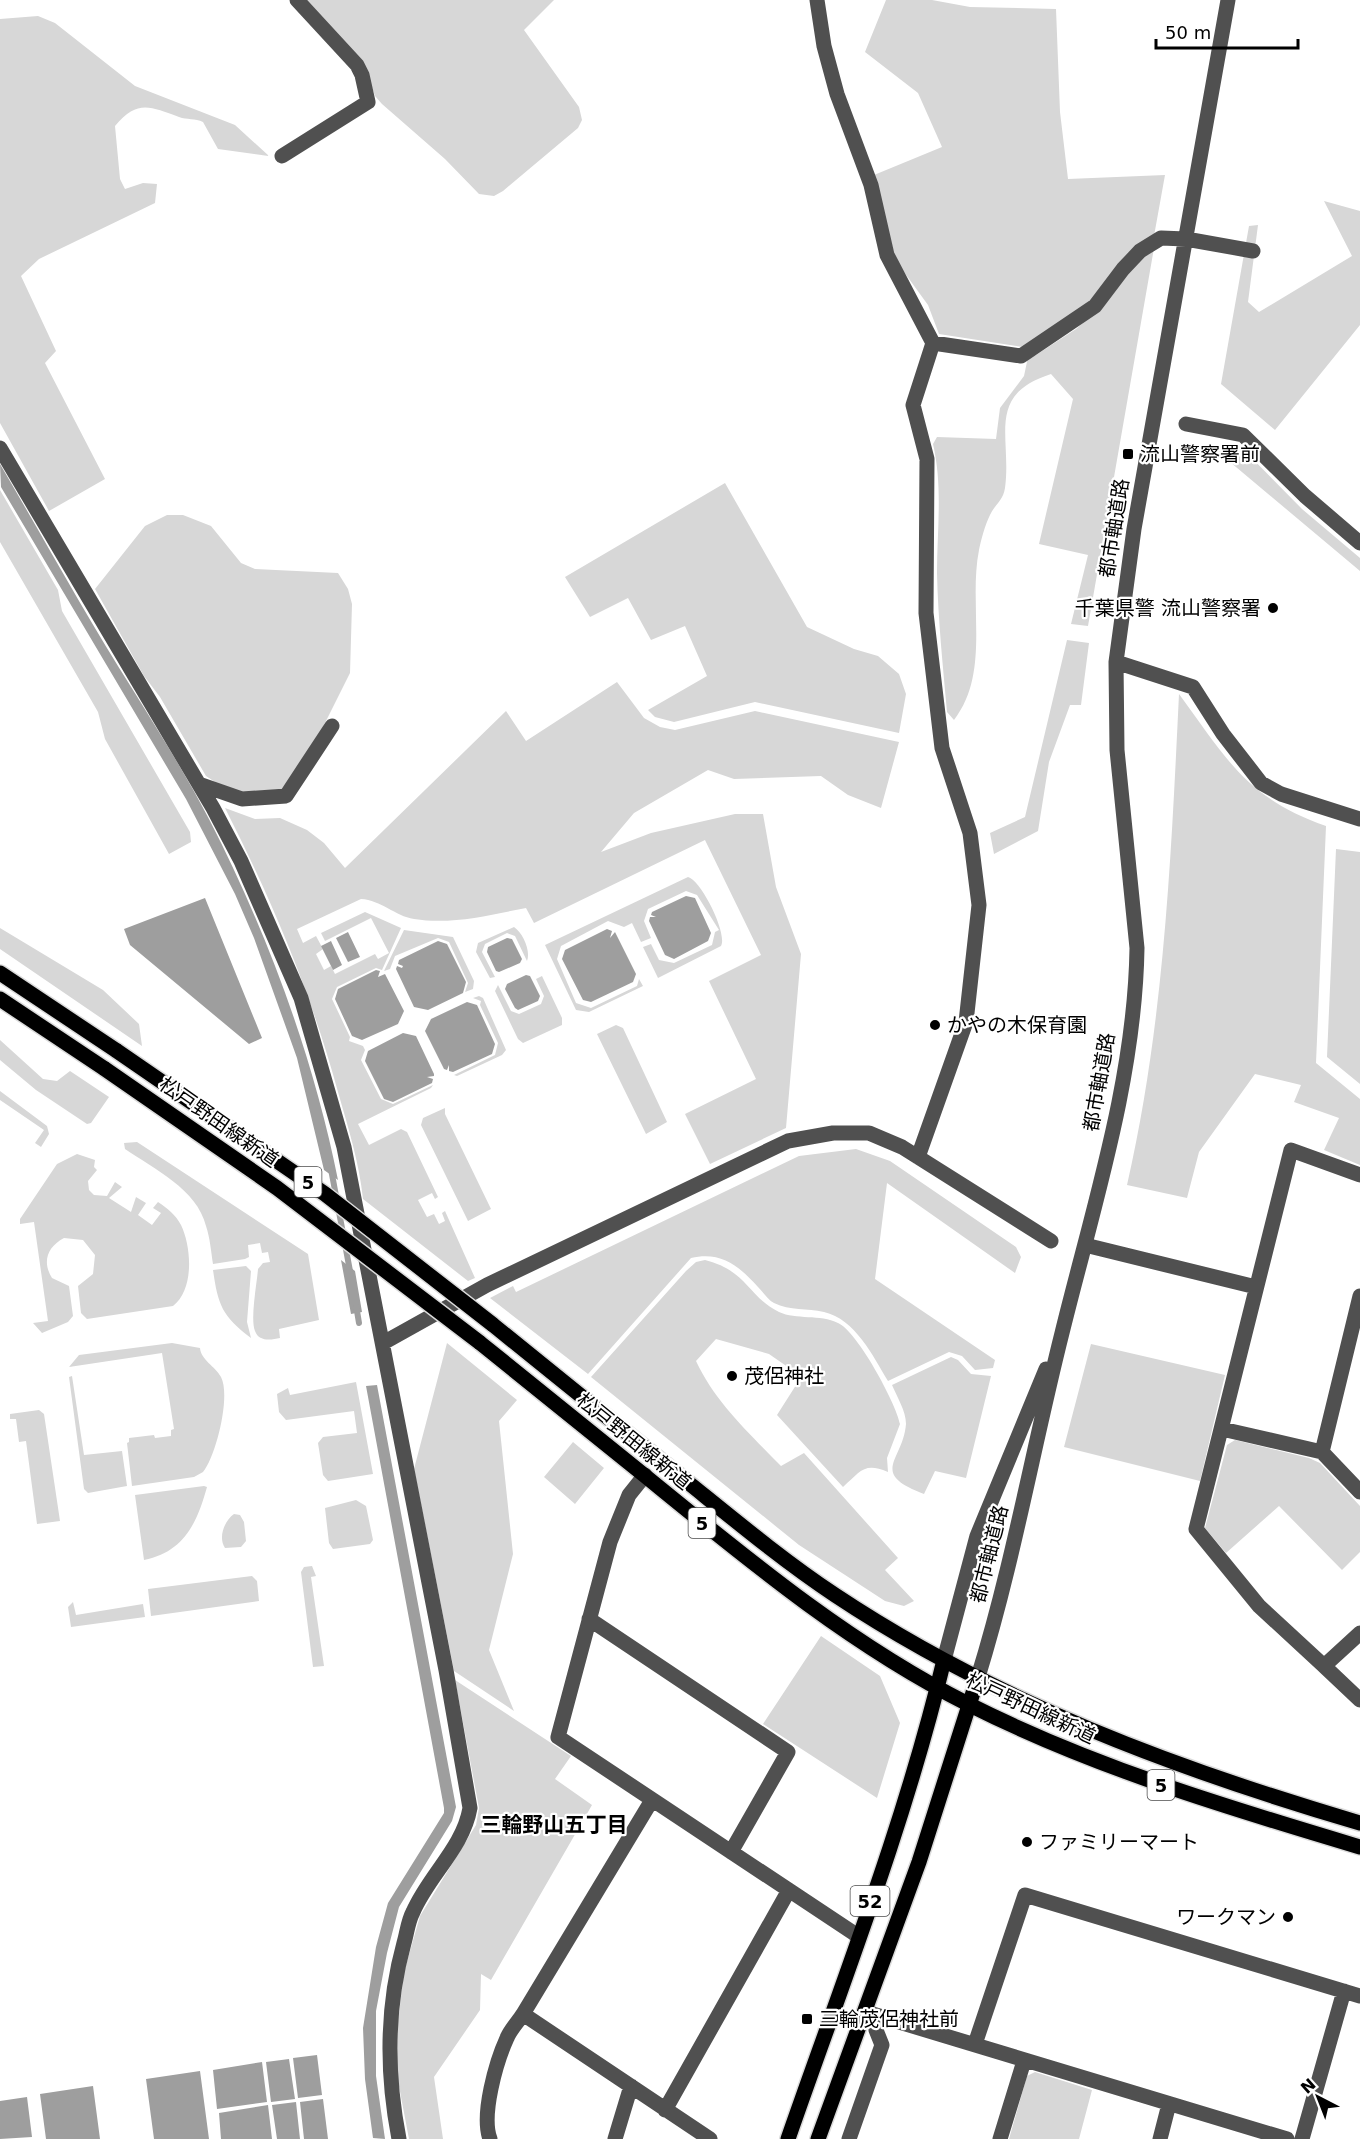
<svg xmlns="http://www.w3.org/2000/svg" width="1360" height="2139" font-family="'DejaVu Sans','Noto Sans JP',sans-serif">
  <rect width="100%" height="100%" fill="#fff"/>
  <path fill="#d7d7d7" d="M302 0H554L524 30 579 107 582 120 578 128 503 191 494 196 479 194 445 159 382 104 375 96 366 70Z
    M886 0H932L970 7 1056 9 1060 112 1068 179 1165 175 1154 236 1092 302 1029 348 939 334 928 305 896 261 874 175 942 147 918 93 865 52Z
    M38 16 55 23 135 86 235 125 269 156 218 149 203 122C195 118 187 120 179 117 150 107 138 99 115 126L120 179 125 189 143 183 157 184 155 203 39 259 21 276 56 351 45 363 105 479 49 511 0 423V19Z
    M1324 201 1360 211V325L1275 430 1221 384 1249 226 1258 225 1248 302 1259 312 1352 256Z
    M1154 248 1088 626 1071 624 1088 555 1039 544 1073 399 1051 374C985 395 1012 437 1005 488 1003 501 995 504 990 515 985 525 981 540 979 550 968 606 991 672 954 720L947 712C943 666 938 620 937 573 937 530 943 487 933 444L937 437 996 439 1000 408 1024 376 1028 357 1036 355 1076 329 1102 306 1127 272Z
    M1218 444 1241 447 1302 509 1360 558V571L1211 446Z
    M725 483 807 627 854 649 878 656 899 674 906 694 899 733 755 702 674 722 655 717 648 710 707 676 685 626 651 640 628 598 590 617 565 577Z
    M0 490 58 590 62 611 190 832 191 842 169 854 105 739 98 712 0 542Z
    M167 515H183L211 526 241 563 255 569 338 573 348 589 352 604 350 673 316 741 283 789 238 793 224 788 206 776 160 697 144 676 95 589 145 526Z
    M1067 640 1089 643 1081 705H1070L1049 762 1038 831 994 854 990 833 1025 817Z
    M617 682 644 718 660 727 675 730 755 711 899 742 881 808 848 795 821 776 734 779 708 770 634 813 601 852 651 833 735 814H763L776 887 801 954 786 1128 710 1164 685 1114 756 1079 709 981 761 955 705 840 534 923 526 908C489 915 452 925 414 919 395 916 381 900 361 899L297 929 303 943 316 936 323 949 316 954 324 970 331 966 335 974 375 954 378 959 389 953 371 918 325 941 321 933 365 912 401 928 382 970 376 968 337 987 332 999 350 1037 349 1041 363 1046 365 1050 361 1060 381 1099 393 1104 433 1085 431 1088 358 1124 369 1145 401 1129 407 1132 438 1197 435 1199 432 1193 418 1200 427 1217 434 1214 439 1224 445 1221 442 1213 445 1211 475 1278 468 1281 363 1199C359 1162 348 1127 338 1092 311 993 272 900 225 808L255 819 280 818 307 830 324 843 345 868 506 711 526 741Z
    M1179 694C1227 759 1245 797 1326 826L1316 1063 1360 1099V1165L1324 1150 1339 1118 1294 1102 1301 1085 1255 1074 1199 1152 1187 1198 1127 1185C1164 1023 1171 859 1179 694Z
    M1336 849 1360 852V1084L1327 1057Z
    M688 877C701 880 728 934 721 946L658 978 643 947 651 944 659 960 674 963 712 945 715 932 719 930 697 895 686 891 648 909 644 921 651 938 641 942 632 923 624 927 608 921 561 946 557 959 576 1003 591 1008 637 986 639 979 643 986 589 1012 576 1010 545 945Z
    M514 927C523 933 531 951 527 961L515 936 507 933 485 944 482 952 495 977 490 978 476 952 478 943Z
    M0 928 103 990 139 1024 142 1046 0 949Z
    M404 930 453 937 474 981 473 989 465 992 468 983 449 942 438 938 395 956 390 969 384 971Z
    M542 976 562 1018V1025L523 1043 518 1039 495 991 498 985 511 1011 519 1014 541 1004 544 996 536 979Z
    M479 996 483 998 506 1050 502 1055 457 1076 454 1075 495 1055 498 1043 480 1005 481 1001 473 998Z
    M616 1025 623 1028 667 1122 646 1134 597 1034Z
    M0 1040 43 1079 57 1081 70 1071 109 1097 91 1123 87 1124 36 1090 0 1060Z
    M0 1091 47 1126 49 1134 41 1147 35 1143 44 1130 0 1100Z
    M445 1108V1114L491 1209 468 1221 421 1125 423 1118Z
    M137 1142 308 1254 319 1320 279 1329 280 1338C271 1340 259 1342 255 1331 250 1319 257 1283 258 1269L263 1263 270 1262 268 1252 262 1253 260 1243 248 1245 249 1257 245 1259 213 1264C211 1251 210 1238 206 1226 197 1189 154 1169 125 1149L124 1143Z
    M856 1149 890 1161 1016 1247 1021 1257 1015 1273 887 1183 875 1279 995 1360 993 1368 975 1370 962 1356 949 1352 888 1381C873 1356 855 1319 824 1312 807 1308 790 1311 774 1303 768 1300 763 1292 758 1287 739 1266 721 1251 691 1258L588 1374 490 1298 513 1286 516 1292 799 1156Z
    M77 1154 95 1160 94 1167 97 1170 88 1181 89 1190 94 1195 107 1196 115 1182 122 1187 109 1198 131 1212 136 1197 146 1203 138 1215 152 1225 161 1213 153 1208 158 1202C167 1208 176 1215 181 1225 192 1248 194 1290 173 1306L87 1319 81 1313 78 1286 93 1274 95 1255 83 1240 64 1238C47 1247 42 1262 52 1278L69 1286 73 1316 68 1322 42 1333 33 1323 48 1321 34 1222 20 1224V1219L57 1164Z
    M705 1260C748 1271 747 1296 779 1312 796 1320 820 1314 838 1323 857 1331 896 1403 900 1424L887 1458 888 1472C864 1462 861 1471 843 1487L777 1415 798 1382 795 1372 769 1354 716 1339 696 1361C715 1402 749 1433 781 1466L804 1453 898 1558 885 1570 914 1601 904 1606 885 1601 799 1545 591 1377 686 1271 696 1262Z
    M246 1266 251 1271 247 1322 251 1338C222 1316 218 1305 213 1270Z
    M172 1343 200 1348C201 1360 215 1366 221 1377 231 1396 216 1456 203 1472L194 1477 132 1486 127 1443 129 1442V1438L154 1435 155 1438 171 1436V1430L174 1429 162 1353 69 1367 79 1355Z
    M447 1343 517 1400 499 1421 513 1554 489 1650 514 1711 454 1671 414 1469Z
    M1091 1344 1225 1375 1200 1481 1064 1447Z
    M951 1357 958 1360 971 1374 991 1376 966 1478 935 1471 924 1494C868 1473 903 1461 906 1424 906 1411 897 1397 892 1385Z
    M72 1376 84 1455 122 1451 127 1486 88 1493 84 1489 69 1377Z
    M356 1382 373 1474 328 1481 323 1475 318 1443 323 1437 357 1433 354 1411 286 1420 279 1412 277 1394 288 1388 290 1395Z
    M39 1410 44 1414 60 1521 37 1524 26 1441 19 1442 16 1419H10V1414Z
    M1235 1440 1309 1458 1320 1463 1360 1506V1552L1342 1570 1279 1506 1226 1553 1205 1528 1227 1445Z
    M573 1442 604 1468 575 1504 544 1477Z
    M204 1486 207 1487C197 1523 184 1552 144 1560L135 1495Z
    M356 1500 366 1506 373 1540 370 1544 333 1549 329 1543 325 1508Z
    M234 1514 240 1515 244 1522 246 1541 241 1547 225 1548C218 1538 224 1521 234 1514Z
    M312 1566 316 1576 311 1577 324 1666 313 1667 301 1572 304 1567Z
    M252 1576 257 1581 259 1601 151 1616 148 1589Z
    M73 1602 76 1615 143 1604 145 1617 71 1627 68 1607Z
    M821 1636 880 1676 900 1723 877 1798 763 1724Z
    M455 1680 571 1756 555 1779 592 1805 491 1980 481 1974 480 2010 434 2077 443 2139H409L398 2081 397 2030 404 1972 420 1916 476 1825 479 1808Z
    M1035 2072 1092 2090 1079 2139H1009L1027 2076Z"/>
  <path fill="#9e9e9e" d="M0 464C44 539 86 616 133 690 159 732 186 775 209 819 267 932 313 1055 338 1180L324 1170 297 1058 254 938 235 894 186 799 1 487Z
    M686 896 695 898 711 933 708 941 674 959 665 955 649 921 650 917H656L651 915 652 912Z
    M205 898 262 1038 249 1044 130 945 124 929Z
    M607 929 612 931 610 938 615 932 636 974 633 982 591 1002 583 1000 562 959 565 950Z
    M348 932 360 957 348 962 336 938Z
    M507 938 512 939 522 959 520 963 499 972 496 971 487 952 488 947Z
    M331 941 342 965 333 970 321 946Z
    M438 941 447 944 466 982 463 993 428 1010 414 1007 396 969 397 966 402 968 403 966 398 964 399 960Z
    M376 970 380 971 378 977 385 974 404 1011 398 1024 362 1040 352 1036 335 999 338 989Z
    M526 975 530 976 540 996 538 1001 518 1010 515 1008 505 989 507 984Z
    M467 1002 477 1005 495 1044 492 1054 453 1072 449 1071V1065L447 1070 444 1069 425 1031 431 1019Z
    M403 1033 416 1036 434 1074V1076L427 1077 433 1079 432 1083 393 1102 384 1099 365 1061 368 1051Z
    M341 1260 355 1271 362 1312 351 1314Z
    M377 1385 456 1807 452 1821 399 1907 387 1953 376 2011V2076L385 2139 373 2138 365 2079 363 2028 376 1947 388 1903 444 1813V1808L366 1386Z
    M317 2055 322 2095 298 2098 293 2058Z
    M289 2059 295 2099 271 2102 266 2062Z
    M262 2062 267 2102 217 2109 213 2070Z
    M200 2071 209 2139H154L146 2079Z
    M93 2086 100 2139H46L40 2094Z
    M27 2097 32 2137 0 2139V2101Z
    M323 2099 328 2139H304L300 2102Z
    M296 2102 300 2139H277L272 2105Z
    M268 2105 272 2139H221L219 2113Z"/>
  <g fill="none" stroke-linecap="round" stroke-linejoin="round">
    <path stroke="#9e9e9e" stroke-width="6" d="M331 1169 350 1271
      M356 1305 359 1323"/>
    <defs>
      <path id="major" d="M0 973 117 1051
        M0 999 105 1069
        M492 1324C558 1377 624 1431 690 1484 737 1522 784 1561 835 1595 996 1702 1176 1769 1360 1823
        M479 1342C534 1386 589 1430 644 1475 746 1558 849 1644 968 1704 1093 1767 1226 1807 1360 1847
        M788 2139C843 1981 905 1823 944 1660
        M818 2139 919 1862 978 1677"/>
    </defs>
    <use href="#major" stroke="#dbdbdb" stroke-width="18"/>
    <path stroke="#505050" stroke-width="15" d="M817 0 824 46 837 94 871 185 887 255 933 343 913 405 927 459 926 613 942 748 970 833 979 905 966 1022 918 1157
      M282 156 368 102 362 75 357 65 297 0
      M933 343 1021 356 1095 306 1123 269 1140 251 1161 238 1186 239 1253 251
      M1186 424 1243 435 1305 496 1360 543
      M0 448 213 808 241 861 301 998 344 1147 446 1670 470 1808C463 1848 429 1875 413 1912 408 1921 407 1933 404 1943 386 2008 386 2072 399 2139
      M1116 662 1193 687 1223 734 1261 783 1281 794 1360 819
      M199 784 242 799 286 796 332 726
      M1360 1175 1291 1150 1196 1529 1259 1606 1324 1666 1360 1633
      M1085 1245 1256 1287
      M383 1343 487 1285 788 1141 833 1133H869L902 1147 1051 1241
      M1222 1429 1322 1452 1360 1492
      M1322 1452 1360 1296
      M645 1475 629 1495 610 1542 558 1737 858 1936
      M589 1619 788 1752 731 1852
      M944 1660 977 1536 1046 1369
      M1324 1666 1360 1700
      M978 1677C1013 1564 1033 1448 1062 1333 1093 1207 1135 1079 1137 948L1117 750 1116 662 1134 529 1228 0
      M652 1800 523 2014 710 2139
      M866 2012 1287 2139
      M975 2044 1025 1895 1360 1996
      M665 2110 789 1890
      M490 2139C481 2115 496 2062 507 2038 510 2030 518 2022 523 2014
      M615 2139 631 2086
      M849 2139 882 2045 876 2030
      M1000 2139 1024 2061
      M1160 2139 1169 2104
      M1302 2139 1344 1991"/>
    <use href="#major" stroke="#000" stroke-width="15"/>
    <defs>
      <path id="major-bridge" d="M117 1051 325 1194 492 1324
        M105 1069 277 1188 479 1342"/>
    </defs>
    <use href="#major-bridge" stroke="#dbdbdb" stroke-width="18" stroke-linecap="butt"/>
    <use href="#major-bridge" stroke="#000" stroke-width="15"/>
  </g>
  <g fill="#000" stroke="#fff" stroke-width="2">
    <rect x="1122" y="448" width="12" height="12" rx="3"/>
    <circle cx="1273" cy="608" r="6"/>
    <circle cx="935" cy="1025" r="6"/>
    <circle cx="732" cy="1376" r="6"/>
    <circle cx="1027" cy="1842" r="6"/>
    <circle cx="1288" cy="1917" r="6"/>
    <rect x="801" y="2013" width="12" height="12" rx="3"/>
  </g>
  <g text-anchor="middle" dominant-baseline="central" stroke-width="4.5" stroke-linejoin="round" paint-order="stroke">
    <g fill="#fff" stroke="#4c4c4c" stroke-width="1.5">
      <rect x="294.5" y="1167" width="27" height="30" rx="4.5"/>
      <rect x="688.5" y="1508" width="27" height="30" rx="4.5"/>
      <rect x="1147.5" y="1770" width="27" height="30" rx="4.5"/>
      <rect x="850.5" y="1886" width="39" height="30" rx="4.5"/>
    </g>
    <g font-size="18" font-weight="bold" fill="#000">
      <text x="308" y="1182">5</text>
      <text x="702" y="1523">5</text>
      <text x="1161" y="1785">5</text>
      <text x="870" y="1901">52</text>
    </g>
    <g font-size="20" fill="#000" stroke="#fff" text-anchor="start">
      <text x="1140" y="454">流山警察署前</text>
      <text x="1261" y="608" text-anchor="end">千葉県警 流山警察署</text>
      <text x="947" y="1025">かやの木保育園</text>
      <text x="744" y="1376">茂侶神社</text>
      <text x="1039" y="1842">ファミリーマート</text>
      <text x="1276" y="1917" text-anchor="end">ワークマン</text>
      <text x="819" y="2019">三輪茂侶神社前</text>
    </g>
    <g font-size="20" fill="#000" stroke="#fff">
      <text transform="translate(1114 528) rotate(-81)">都市軸道路</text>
      <text transform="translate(1099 1082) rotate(-80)">都市軸道路</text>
      <text transform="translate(219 1122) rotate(35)">松戸野田線新道</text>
      <text transform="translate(634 1441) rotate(39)">松戸野田線新道</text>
      <text transform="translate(989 1554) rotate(-76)">都市軸道路</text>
      <text transform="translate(1031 1708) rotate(25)">松戸野田線新道</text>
    </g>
    <g font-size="21" font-weight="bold" fill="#000" stroke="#fff">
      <text x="554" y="1825">三輪野山五丁目</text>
    </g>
  </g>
  <g transform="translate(1318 2097) rotate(318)" stroke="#ffffff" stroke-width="4.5" paint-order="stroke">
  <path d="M0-4.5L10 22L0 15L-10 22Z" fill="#000000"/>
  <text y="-9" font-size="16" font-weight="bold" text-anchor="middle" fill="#000000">N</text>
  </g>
  <path d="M1156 39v9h142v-9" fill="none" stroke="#000000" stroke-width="3"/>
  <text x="1165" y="39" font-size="18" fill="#000000" stroke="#ffffff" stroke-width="4.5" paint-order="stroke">50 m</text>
</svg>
